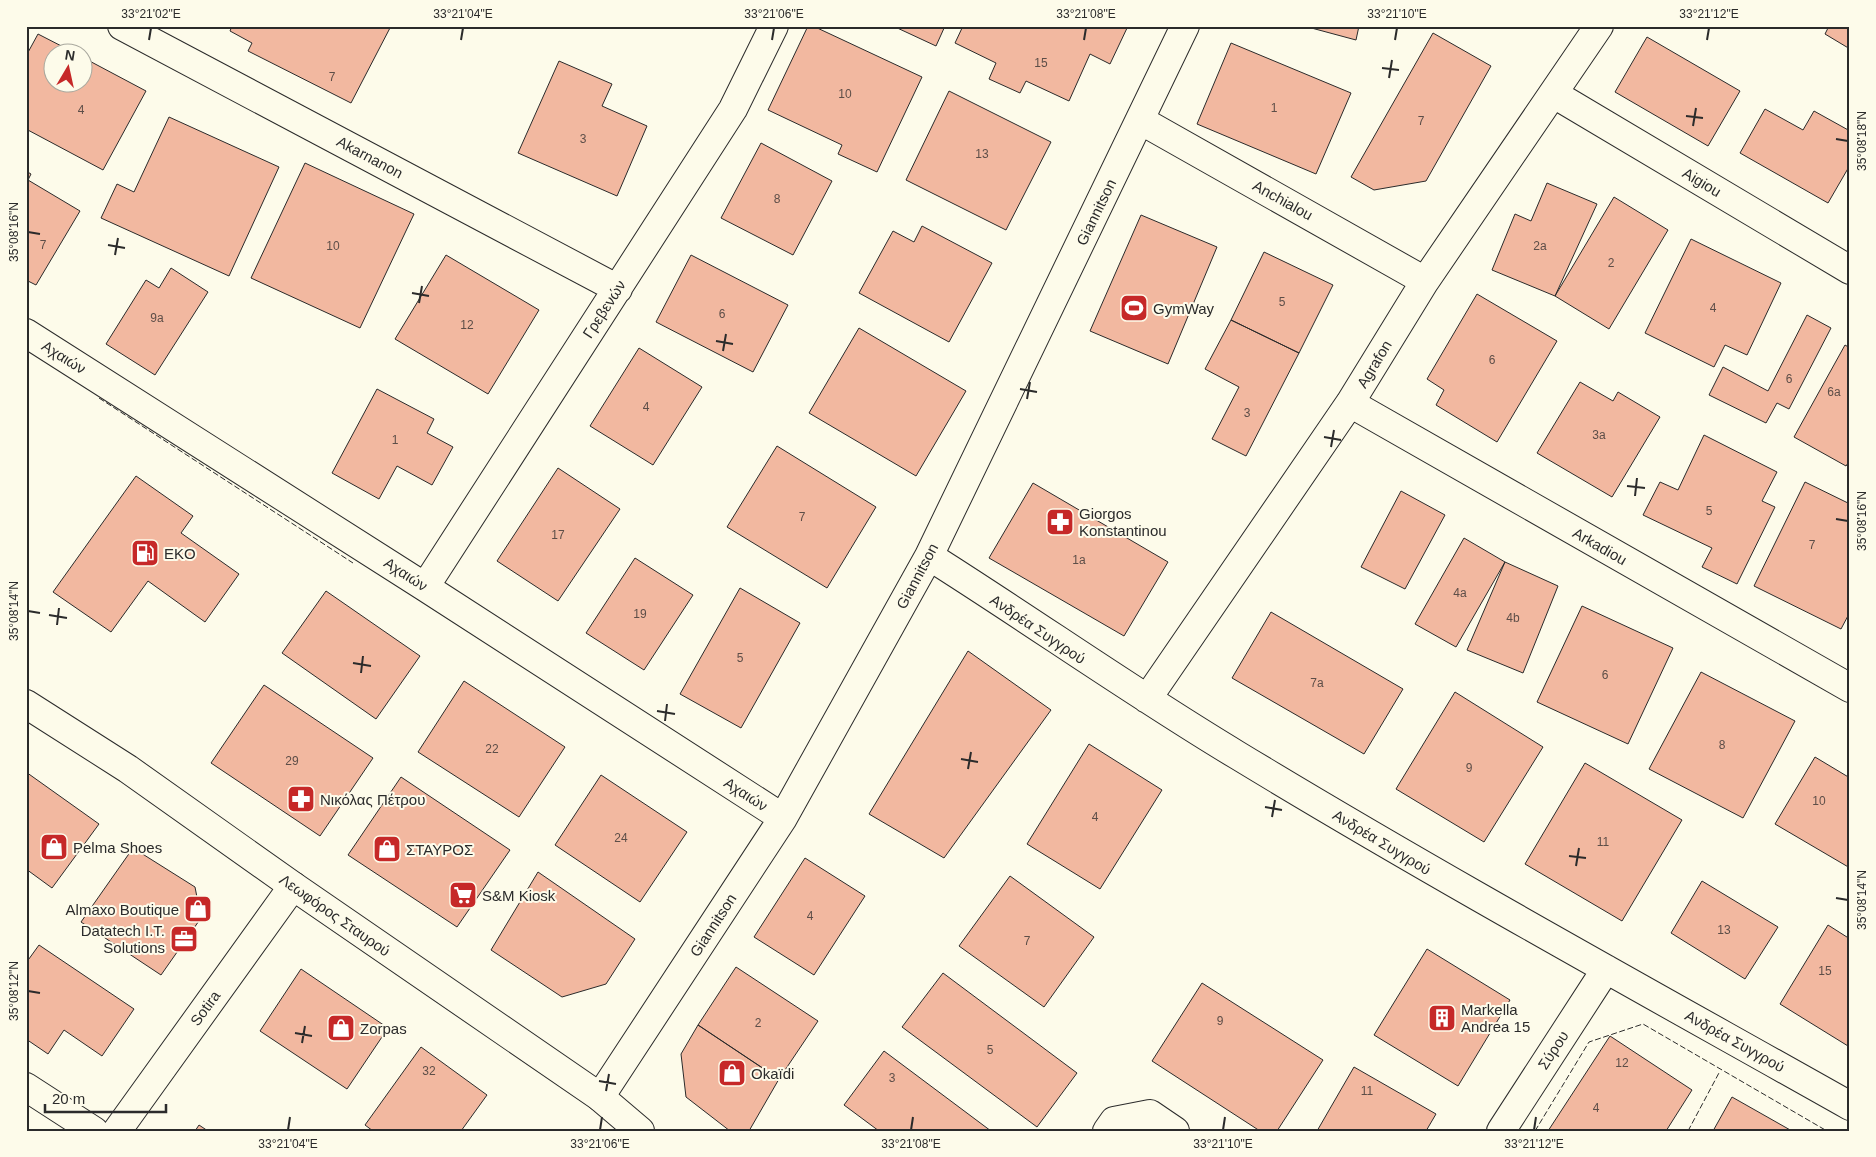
<svg xmlns="http://www.w3.org/2000/svg" width="1876" height="1157" font-family="Arial,sans-serif">
  <rect width="100%" height="100%" fill="#fdfbea"/>
  <path fill="#f2b8a0" stroke="#2b2b2b" d="M232 26H391L351 103 248 51 252 43 230 31Z
    M808 26H813L922 77 877 172 838 154 842 145 768 110Z
    M893 26H945L936 46Z
    M963 26H1128L1110 64 1090 54 1069 101 1026 81 1020 93 989 79 996 63 955 43Z
    M1304 26H1359L1356 40Z
    M1829 26H1850V49L1825 34Z
    M1433 33 1491 66 1426 181 1374 190 1351 177Z
    M38 34 73 52H52V82H82V57L146 91 103 170 26 129V56Z
    M1647 37 1740 91 1708 146 1615 92Z
    M1231 43 1351 93 1316 174 1197 124Z
    M559 61 612 84 602 106 647 126 617 196 518 153Z
    M949 91 1051 142 1006 230 906 180Z
    M1765 109 1803 130 1814 111 1850 131V165L1828 203 1740 153Z
    M169 117 279 167 229 276 101 218 117 184 134 192Z
    M761 143 832 181 793 255 721 218Z
    M305 163 414 214 360 328 251 278Z
    M26 171 31 174 28 180 80 211 36 285 26 280Z
    M1547 183 1597 204 1555 296 1492 270 1515 214 1531 221Z
    M1614 197 1668 230 1609 329 1555 296Z
    M1141 215 1217 247 1168 364 1090 331Z
    M922 226 992 263 949 342 859 293 893 231 914 242Z
    M1691 239 1781 283 1747 355 1725 345 1714 367 1645 333Z
    M1264 252 1333 285 1299 353 1231 320Z
    M446 255 539 310 488 394 395 339Z
    M691 255 788 305 753 372 656 322Z
    M171 268 208 292 155 375 106 344 146 280 159 288Z
    M1477 294 1557 341 1497 442 1436 405 1444 390 1427 379Z
    M1807 315 1831 328 1789 409 1777 403 1766 423 1709 395 1723 367 1768 391Z
    M1231 320 1299 353 1246 456 1212 439 1239 387 1205 369Z
    M859 328 966 391 916 476 809 413Z
    M1845 345 1850 348V460L1846 466 1794 437Z
    M639 348 702 387 653 465 590 426Z
    M1580 382 1613 401 1618 392 1660 417 1612 497 1537 453Z
    M377 389 434 419 427 433 453 447 432 485 397 466 379 499 332 473Z
    M1704 435 1777 472 1762 501 1775 507 1737 584 1702 567 1712 548 1643 515 1660 482 1678 490Z
    M777 446 876 507 827 588 727 527Z
    M558 468 620 509 558 601 497 561Z
    M136 476 193 516 181 533 239 574 205 622 148 581 111 632 53 592Z
    M1805 482 1850 504V612L1841 629 1754 586Z
    M1033 483 1168 562 1124 636 989 558Z
    M1401 491 1445 515 1405 589 1361 567Z
    M1464 538 1505 562 1456 647 1415 624Z
    M635 558 693 595 644 670 586 633Z
    M1505 562 1558 586 1523 673 1467 650Z
    M740 588 800 623 741 728 680 694Z
    M326 591 420 656 376 719 282 653Z
    M1582 606 1673 648 1628 744 1537 702Z
    M1271 612 1403 689 1364 754 1232 678Z
    M968 651 1051 710 944 858 869 814Z
    M1701 672 1795 721 1743 818 1649 769Z
    M464 681 565 747 519 817 418 752Z
    M264 685 373 758 320 836 211 763Z
    M1455 692 1543 747 1484 842 1396 789Z
    M1089 744 1162 790 1100 889 1027 844Z
    M1815 757 1850 778V868L1775 824Z
    M1585 763 1682 820 1622 921 1525 864Z
    M26 772 99 824 52 888 26 869Z
    M601 775 687 832 640 902 555 845Z
    M401 777 510 850 457 927 348 855Z
    M133 848 195 887 201 918 161 975 81 922Z
    M805 858 865 896 814 975 754 937Z
    M538 872 635 939 606 984 562 997 491 950Z
    M1010 876 1094 937 1044 1007 959 946Z
    M1702 881 1778 927 1745 979 1671 933Z
    M1828 925 1850 939 1848 1046 1780 1004Z
    M39 945 134 1009 102 1056 64 1030 48 1054 26 1039V963Z
    M1427 949 1510 1000 1458 1086 1374 1035Z
    M736 967 818 1021 779 1079 698 1025Z
    M301 969 388 1028 347 1089 260 1031Z
    M943 973 1077 1073 1037 1127 902 1027Z
    M1202 983 1323 1060 1277 1131H1260L1152 1061Z
    M698 1025 779 1079 749 1131H730L686 1097 681 1054Z
    M1610 1036 1692 1090 1666 1131H1548Z
    M421 1047 487 1095 461 1131H373L365 1125Z
    M884 1051 991 1131H879L844 1105Z
    M1354 1067 1436 1114 1426 1131H1317Z
    M1732 1097 1792 1131H1713Z
    M199 1125 208 1131H195Z"/>
  <g fill="none" stroke-linecap="round" stroke-linejoin="round">
    <defs>
      <path id="minor" d="M122 26 618 289
        M1554 94 1850 270
        M1140 120 1425 281
        M26 333 425 587 783 818
        M1350 403 1850 688
        M929 556C1032 621 1132 692 1237 755 1438 877 1644 990 1850 1106
        M425 587 733 109 774 26
        M1147 699 1350 403 1425 281 1599 26
        M26 1087 94 1131
        M600 1097 783 818 929 556 1185 26
        M117 1131 293 886
        M1107 1131 1114 1121 1150 1114 1175 1131
        M1501 1131 1606 969"/>
      <path id="major" d="M26 704 128 769 293 886 600 1097 640 1131"/>
    </defs>
    <use href="#minor" stroke="#2b2b2b" stroke-width="30"/>
    <use href="#major" stroke="#2b2b2b" stroke-width="30"/>
    <use href="#minor" stroke="#fdfbea" stroke-width="28"/>
    <use href="#major" stroke="#fdfbea" stroke-width="28"/>
    <path stroke="#2b2b2b" stroke-width="1" stroke-dasharray="6 2.5" stroke-linecap="butt" d="M99 398 353 563
      M1535 1131 1589 1042 1643 1024 1827 1131
      M1688 1131 1720 1071"/>
  </g>
  <path fill="none" stroke="#2b2b2b" stroke-width="2" d="M149 40 151 28M461 40 463 28M772 40 774 28M1084 40 1086 28M1395 40 1397 28M1707 40 1709 28M1382 68 1399 70M1389 78 1392 60M1686 116 1703 118M1693 126 1696 108M1836 139 1848 141M28 232 40 234M108 245 125 248M115 255 118 238M412 293 429 296M419 303 422 286M716 341 733 344M723 351 726 334M1020 389 1037 392M1027 399 1030 382M1324 437 1341 440M1331 447 1334 430M1627 486 1645 488M1635 496 1637 478M1836 519 1848 521M28 611 40 613M49 615 67 618M57 625 59 608M353 663 371 666M361 673 363 656M657 711 675 714M665 721 667 704M961 759 978 762M968 769 971 752M1265 807 1282 810M1272 817 1275 800M1569 856 1586 858M1576 866 1579 848M1836 898 1848 900M28 991 40 993M295 1033 312 1036M302 1043 305 1026M599 1081 616 1084M606 1091 609 1074M288 1130 290 1117M600 1130 602 1117M911 1130 913 1117M1223 1130 1225 1117M1534 1130 1536 1117"/>
  <defs>
    <symbol id="stadium-square" viewBox="-11 -11 22 22"><rect x="-9" y="-9" width="18" height="18" rx="4" fill="#c62828" stroke="#fdfbea"/><path d="M0-5a6.5 5 0 1 0 0 10a6.5 5 0 1 0 0-10ZM-3.5-1.8h7v3.6h-7Z" fill="#fff"/></symbol>
    <symbol id="pharmacy-square" viewBox="-11 -11 22 22"><rect x="-9" y="-9" width="18" height="18" rx="4" fill="#c62828" stroke="#fdfbea"/><path d="M-2-6h4v4h4v4h-4v4h-4v-4h-4v-4h4Z" fill="#fff"/></symbol>
    <symbol id="fuel-square" viewBox="-11 -11 22 22"><rect x="-9" y="-9" width="18" height="18" rx="4" fill="#c62828" stroke="#fdfbea"/><path d="M-5.5-6h7V0h2V4h1.3V-2.5L3-4.5l.8-.8L6-3V5H2.5V1h-1V6h-7ZM-4.2-4.7v3.2H.2V-4.7Z" fill="#fff"/></symbol>
    <symbol id="shop-square" viewBox="-11 -11 22 22"><rect x="-9" y="-9" width="18" height="18" rx="4" fill="#c62828" stroke="#fdfbea"/><path d="M-5-2.5h2.3a2.7 3.5 0 0 1 5.4 0H5L5.5 6h-11ZM-1.5-2.5h3a1.5 2.3 0 0 0-3 0Z" fill="#fff"/></symbol>
    <symbol id="supermarket-square" viewBox="-11 -11 22 22"><rect x="-9" y="-9" width="18" height="18" rx="4" fill="#c62828" stroke="#fdfbea"/><path d="M-6-5.5h2.5l.6 2H6L4.5 2H-2.5L-4.4-4H-6ZM-1.5 3.2a1.3 1.3 0 1 0 .1 0ZM3 3.2a1.3 1.3 0 1 0 .1 0Z" fill="#fff"/></symbol>
    <symbol id="office-square" viewBox="-11 -11 22 22"><rect x="-9" y="-9" width="18" height="18" rx="4" fill="#c62828" stroke="#fdfbea"/><path d="M-6-3h4V-5.5h4V-3h4V5H-6ZM-1-4.5V-3h2v-1.5ZM-6 0V1H6V0Z" fill="#fff"/></symbol>
    <symbol id="building-square" viewBox="-11 -11 22 22"><rect x="-9" y="-9" width="18" height="18" rx="4" fill="#c62828" stroke="#fdfbea"/><path d="M-4-6H4V6H1V3H-1V6H-4ZM-2.5-4.3h1.7v1.8h-1.7ZM.8-4.3h1.7v1.8H.8ZM-2.5-1h1.7V.8h-1.7ZM.8-1h1.7V.8H.8Z" fill="#fff"/></symbol>
  </defs>
  <g fill-rule="evenodd">
    <use href="#stadium-square" x="1118" y="292" width="32" height="32"/>
    <use href="#pharmacy-square" x="1044" y="506" width="32" height="32"/>
    <use href="#fuel-square" x="129" y="537" width="32" height="32"/>
    <use href="#pharmacy-square" x="285" y="783" width="32" height="32"/>
    <use href="#shop-square" x="38" y="831" width="32" height="32"/>
    <use href="#shop-square" x="371" y="833" width="32" height="32"/>
    <use href="#supermarket-square" x="447" y="879" width="32" height="32"/>
    <use href="#shop-square" x="182" y="893" width="32" height="32"/>
    <use href="#office-square" x="168" y="923" width="32" height="32"/>
    <use href="#building-square" x="1426" y="1002" width="32" height="32"/>
    <use href="#shop-square" x="325" y="1012" width="32" height="32"/>
    <use href="#shop-square" x="716" y="1057" width="32" height="32"/>
  </g>
  <g text-anchor="middle" dominant-baseline="central" stroke-width="4" stroke-linejoin="round" paint-order="stroke">
    <g font-size="12" fill="#5d4e48">
      <text x="1041" y="63">15</text>
      <text x="332" y="77">7</text>
      <text x="845" y="94">10</text>
      <text x="1274" y="108">1</text>
      <text x="81" y="110">4</text>
      <text x="1421" y="121">7</text>
      <text x="583" y="139">3</text>
      <text x="982" y="154">13</text>
      <text x="777" y="199">8</text>
      <text x="43" y="245">7</text>
      <text x="333" y="246">10</text>
      <text x="1540" y="246">2a</text>
      <text x="1611" y="263">2</text>
      <text x="1282" y="302">5</text>
      <text x="1713" y="308">4</text>
      <text x="722" y="314">6</text>
      <text x="157" y="318">9a</text>
      <text x="467" y="325">12</text>
      <text x="1492" y="360">6</text>
      <text x="1789" y="379">6</text>
      <text x="1834" y="392">6a</text>
      <text x="646" y="407">4</text>
      <text x="1247" y="413">3</text>
      <text x="1599" y="435">3a</text>
      <text x="395" y="440">1</text>
      <text x="1709" y="511">5</text>
      <text x="802" y="517">7</text>
      <text x="558" y="535">17</text>
      <text x="1812" y="545">7</text>
      <text x="1079" y="560">1a</text>
      <text x="1460" y="593">4a</text>
      <text x="640" y="614">19</text>
      <text x="1513" y="618">4b</text>
      <text x="740" y="658">5</text>
      <text x="1605" y="675">6</text>
      <text x="1317" y="683">7a</text>
      <text x="1722" y="745">8</text>
      <text x="492" y="749">22</text>
      <text x="292" y="761">29</text>
      <text x="1469" y="768">9</text>
      <text x="1819" y="801">10</text>
      <text x="1095" y="817">4</text>
      <text x="621" y="838">24</text>
      <text x="1603" y="842">11</text>
      <text x="810" y="916">4</text>
      <text x="1724" y="930">13</text>
      <text x="1027" y="941">7</text>
      <text x="1825" y="971">15</text>
      <text x="1220" y="1021">9</text>
      <text x="758" y="1023">2</text>
      <text x="990" y="1050">5</text>
      <text x="1622" y="1063">12</text>
      <text x="429" y="1071">32</text>
      <text x="892" y="1078">3</text>
      <text x="1367" y="1091">11</text>
      <text x="1596" y="1108">4</text>
    </g>
    <g font-size="15" fill="#2b2b2b" stroke="#fdfbea">
      <text transform="translate(370 157) rotate(28)">Akarnanon</text>
      <text transform="translate(1702 182) rotate(31)">Aigiou</text>
      <text transform="translate(1283 200) rotate(29)">Anchialou</text>
      <text transform="translate(1096 212) rotate(-64)">Giannitson</text>
      <text transform="translate(604 309) rotate(-57)">Γρεβενών</text>
      <text transform="translate(64 357) rotate(32)">Αχαιών</text>
      <text transform="translate(1374 364) rotate(-59)">Agrafon</text>
      <text transform="translate(1600 546) rotate(30)">Arkadiou</text>
      <text transform="translate(406 574) rotate(33)">Αχαιών</text>
      <text transform="translate(917 576) rotate(-62)">Giannitson</text>
      <text transform="translate(1038 629) rotate(34)">Ανδρέα Συγγρού</text>
      <text transform="translate(746 794) rotate(33)">Αχαιών</text>
      <text transform="translate(1382 842) rotate(31)">Ανδρέα Συγγρού</text>
      <text transform="translate(335 915) rotate(35)">Λεωφόρος Σταυρού</text>
      <text transform="translate(713 925) rotate(-57)">Giannitson</text>
      <text transform="translate(205 1008) rotate(-54)">Sotira</text>
      <text transform="translate(1735 1041) rotate(29)">Ανδρέα Συγγρού</text>
      <text transform="translate(1553 1050) rotate(-57)">Σύρου</text>
    </g>
    <g font-size="15" fill="#2b2b2b" stroke="#fdfbea" text-anchor="start">
      <text x="1153" y="308">GymWay</text>
      <text x="1079" y="513">Giorgos<tspan x="1079" dy="17">Konstantinou</tspan></text>
      <text x="164" y="553">EKO</text>
      <text x="320" y="799">Νικόλας Πέτρου</text>
      <text x="73" y="847">Pelma Shoes</text>
      <text x="406" y="849">ΣΤΑΥΡΟΣ</text>
      <text x="482" y="895">S&amp;M Kiosk</text>
      <text x="179" y="909" text-anchor="end">Almaxo Boutique</text>
      <text x="165" y="930" text-anchor="end">Datatech I.T.<tspan x="165" dy="17">Solutions</tspan></text>
      <text x="1461" y="1009">Markella<tspan x="1461" dy="17">Andrea 15</tspan></text>
      <text x="360" y="1028">Zorpas</text>
      <text x="751" y="1073">Okaïdi</text>
    </g>
  </g>
  <rect width="1876" height="1157" fill="none" stroke="#fdfbea" stroke-width="55"/>
  <g transform="translate(68 68) rotate(9)"><circle r="24" fill="#fdfbea" stroke="#a9a89e"/>
  <path d="M0-4L9 19L0 12L-9 19Z" fill="#c62828"/>
  <text y="-8" font-size="14" font-weight="bold" text-anchor="middle" fill="#2b2b2b">N</text>
  </g>
  <path d="M45 1104v8h121v-8" fill="none" stroke="#2b2b2b" stroke-width="2.5"/>
  <text x="52" y="1104" font-size="15" fill="#2b2b2b" stroke="#fdfbea" stroke-width="4" paint-order="stroke">20 m</text>
  <rect x="28" y="28" width="1820" height="1102" fill="none" stroke="#2b2b2b" stroke-width="2"/>
  <g font-size="12" text-anchor="middle" fill="#2b2b2b">
    <text x="151" y="18">33°21'02"E</text>
    <text x="463" y="18">33°21'04"E</text>
    <text x="774" y="18">33°21'06"E</text>
    <text x="1086" y="18">33°21'08"E</text>
    <text x="1397" y="18">33°21'10"E</text>
    <text x="1709" y="18">33°21'12"E</text>
    <text transform="translate(1862 141) rotate(-90)" y="4">35°08'18"N</text>
    <text transform="translate(14 232) rotate(-90)" y="4">35°08'16"N</text>
    <text transform="translate(1862 521) rotate(-90)" y="4">35°08'16"N</text>
    <text transform="translate(14 611) rotate(-90)" y="4">35°08'14"N</text>
    <text transform="translate(1862 900) rotate(-90)" y="4">35°08'14"N</text>
    <text transform="translate(14 991) rotate(-90)" y="4">35°08'12"N</text>
    <text x="288" y="1148">33°21'04"E</text>
    <text x="600" y="1148">33°21'06"E</text>
    <text x="911" y="1148">33°21'08"E</text>
    <text x="1223" y="1148">33°21'10"E</text>
    <text x="1534" y="1148">33°21'12"E</text>
  </g>
</svg>
